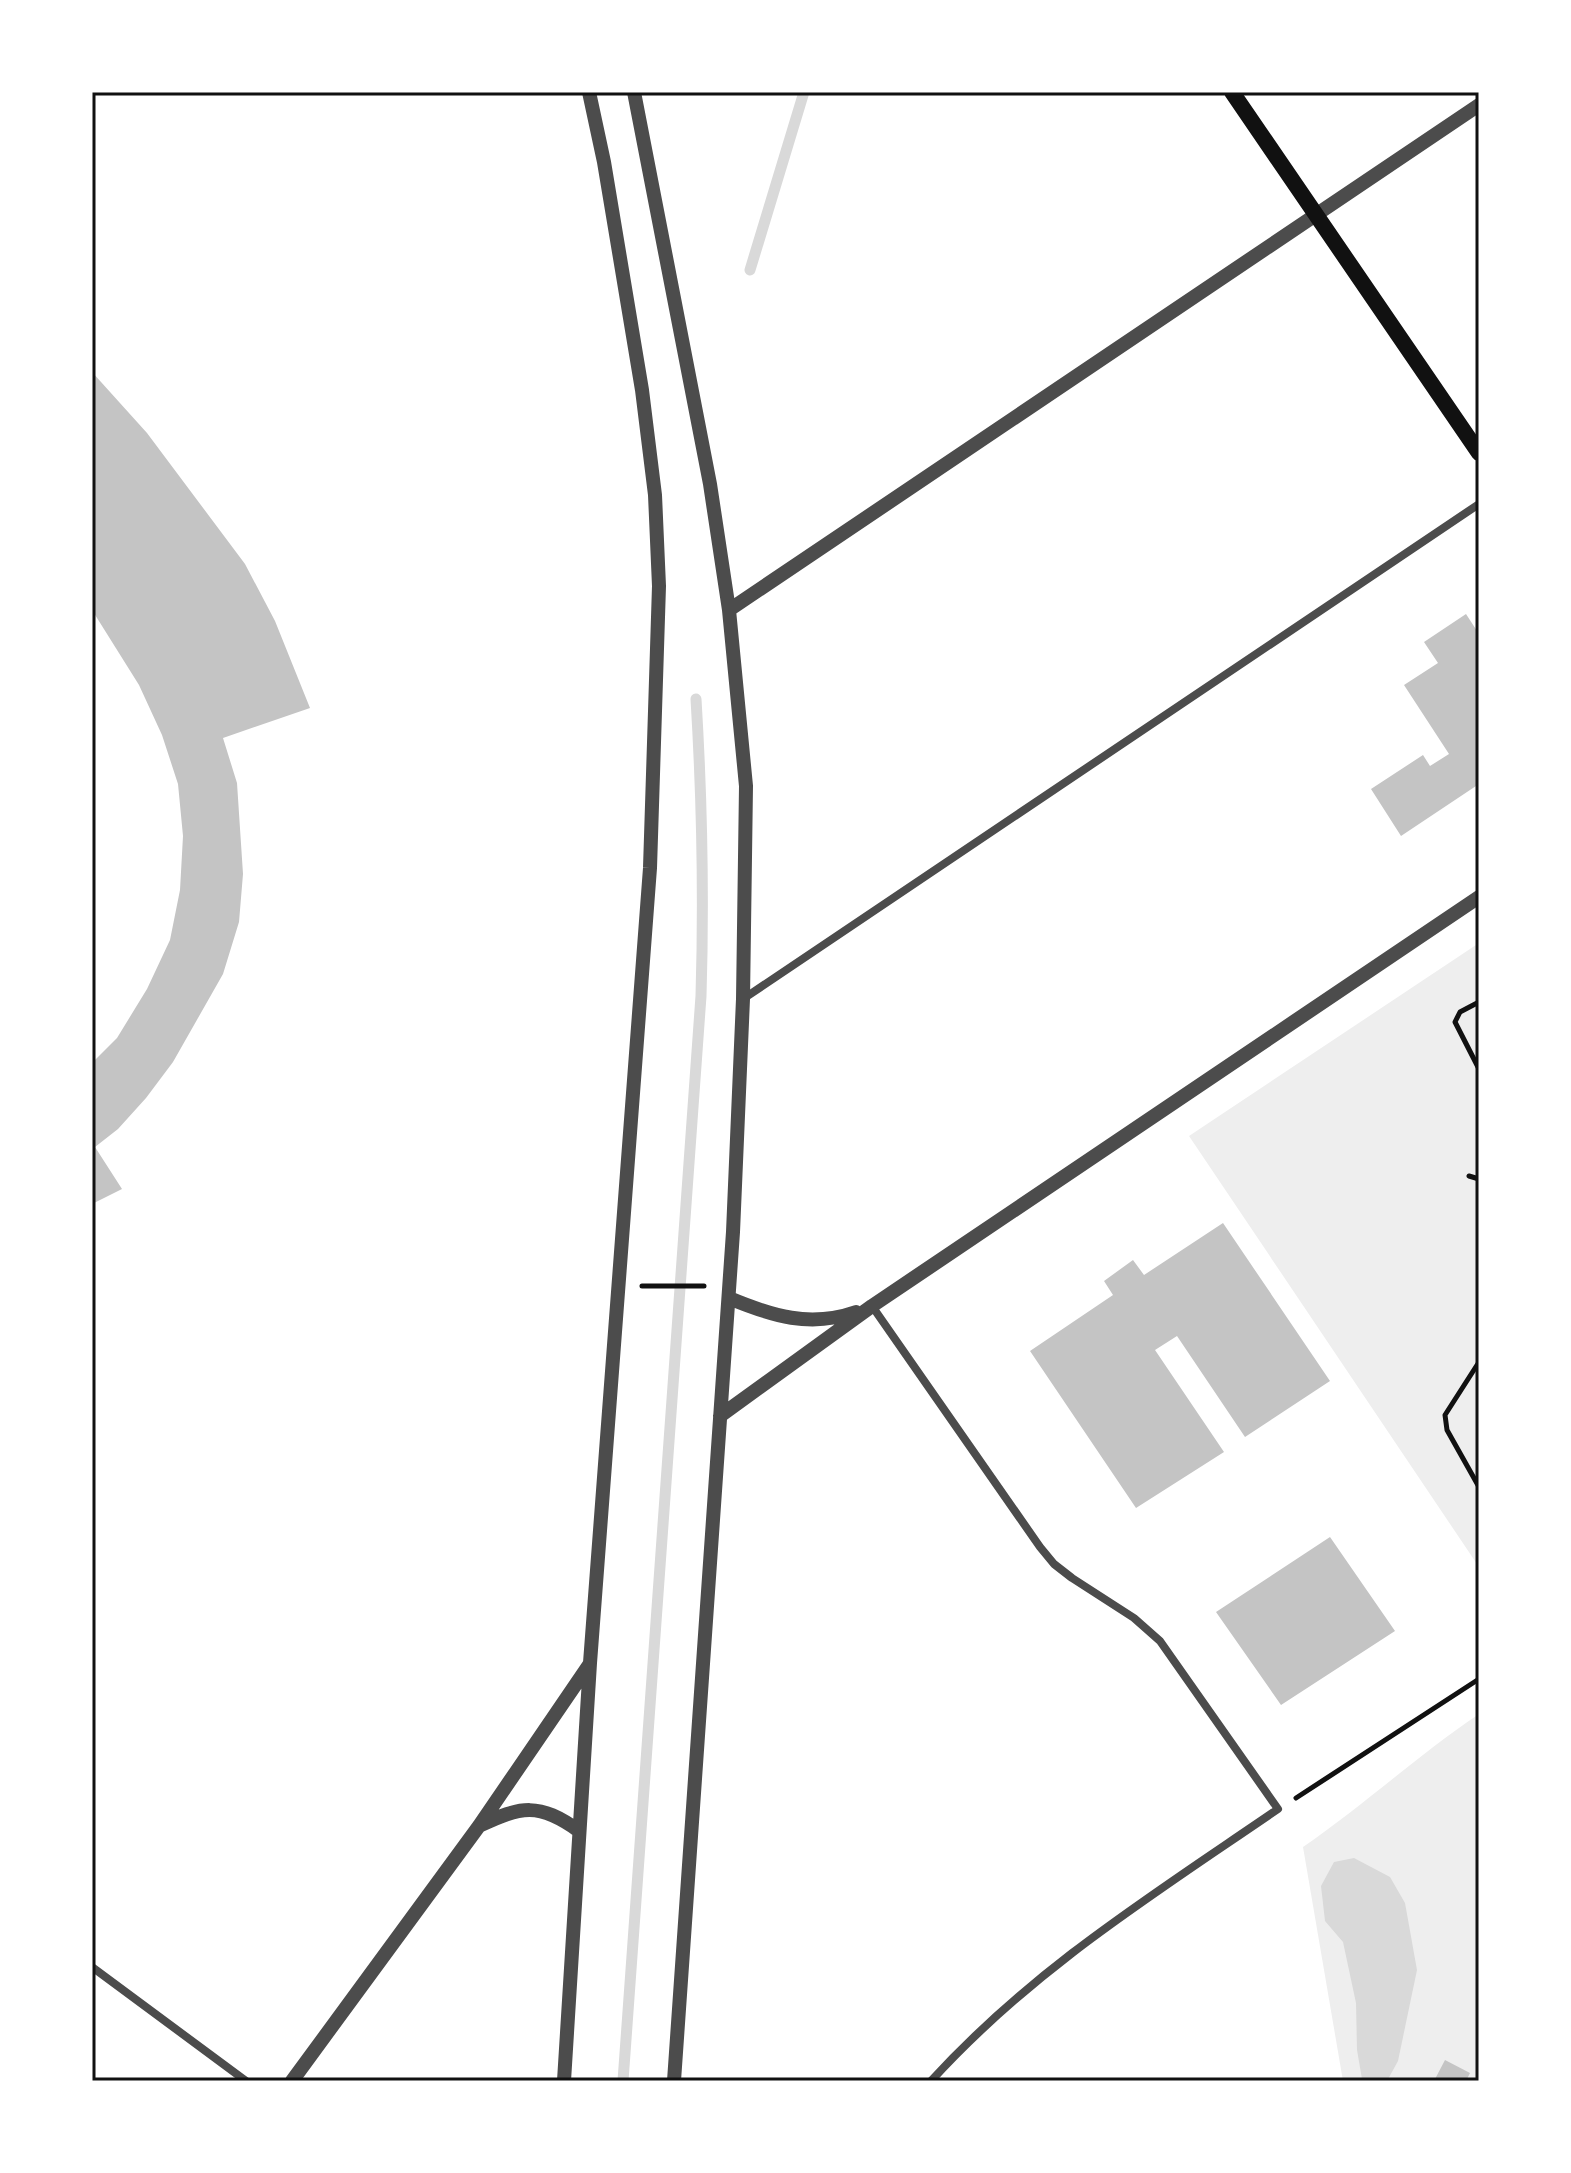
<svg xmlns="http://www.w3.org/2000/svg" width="1571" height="2173" font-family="Raleway,sans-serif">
  <rect width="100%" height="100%" fill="#fff"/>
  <path fill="#eee" d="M1479 943V1567L1189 1136Z
    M1479 1714V2081H1343L1303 1847C1363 1806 1418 1755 1479 1714Z"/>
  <path fill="#d9d9d9" d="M1354 1858 1390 1877 1405 1903 1417 1970 1398 2061 1387 2081 1362 2079 1357 2050 1356 2003 1343 1942 1325 1921 1321 1886 1334 1862Z"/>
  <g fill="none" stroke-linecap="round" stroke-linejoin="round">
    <path stroke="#d9d9d9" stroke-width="11" d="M750 270 804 92
      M623 2081 701 996C704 897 702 798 696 699"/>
  </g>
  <path fill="#c4c4c4" d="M92 372 147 433 245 564 275 621 310 708 223 738 237 783 243 874 239 922 223 974 173 1062 146 1098 118 1129 95 1147 122 1189 92 1204V1063L117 1038 147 989 170 940 180 890 183 836 178 784 162 735 139 685 92 610Z
    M1466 614 1479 634V784L1401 836 1371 789 1423 755 1430 766 1449 754 1404 685 1438 663 1424 642Z
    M1223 1223 1330 1381 1245 1437 1177 1336 1155 1350 1224 1452 1136 1508 1030 1351 1113 1295 1104 1281 1133 1260 1144 1275Z
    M1330 1537 1395 1631 1281 1705 1216 1612Z
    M1445 2060 1470 2073 1466 2081H1434Z"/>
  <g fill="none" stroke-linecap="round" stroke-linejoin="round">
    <path stroke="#111" stroke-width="5" d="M1479 1002 1460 1012 1455 1022 1479 1069
      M1469 1176 1479 1179
      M642 1286H704
      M1479 1362 1445 1415 1447 1430 1479 1487
      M1296 1798 1479 1679"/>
    <path stroke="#4c4c4c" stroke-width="8" d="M743 999 1479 504
      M872 1306 1040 1547 1054 1564 1072 1578 1134 1618 1160 1641 1278 1809C1154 1894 1033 1969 931 2081
      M92 1967 246 2081"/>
    <path stroke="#4c4c4c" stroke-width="14" d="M634 92 710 484 729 610 746 786 743 999 733 1232 674 2081
      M729 610 1479 105
      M729 1298C772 1316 810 1328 856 1312
      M720 1416 872 1306 1479 897
      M479 1826C521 1806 539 1802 579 1831
      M292 2081 479 1826 589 1665
      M564 2081 590 1663 650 868 659 586 655 495 642 390 604 162 589 92"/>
    <path stroke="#111" stroke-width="16" d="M1232 92 1479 453"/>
  </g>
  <rect width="1571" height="2173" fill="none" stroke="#ffffff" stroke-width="188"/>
  <rect x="94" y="94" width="1383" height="1985" fill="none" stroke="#111" stroke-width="3"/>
</svg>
